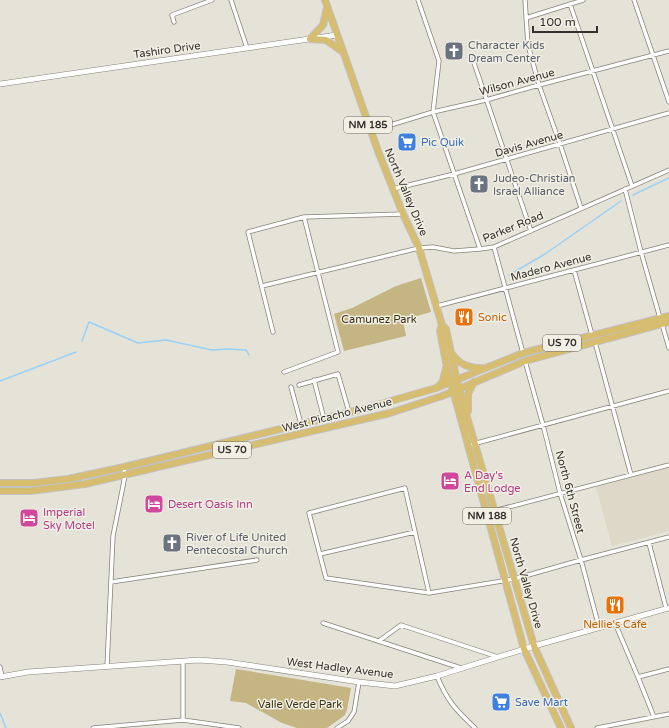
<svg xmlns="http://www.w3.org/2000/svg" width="669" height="728" font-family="'Varela Round',sans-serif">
  <rect width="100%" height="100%" fill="#e5e2d8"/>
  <path fill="#ddd8c7" d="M669 467V531L612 546 596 487Z"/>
  <path fill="#c4b583" d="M421 278 431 312 403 320 406 336 344 351 334 314 352 308 396 286Z
    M236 669 351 688 347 710 345 715 327 728H297L282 723 246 703 230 701Z"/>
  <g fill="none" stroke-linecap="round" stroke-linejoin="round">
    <path stroke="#99d1f7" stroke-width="1.5" d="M633 195 669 178
      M509 275 545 254 621 201
      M82 341 89 322 138 343 166 340 212 350 227 349 246 350 249 355
      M0 381 76 352
      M0 713 6 728"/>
    <defs>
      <path id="street" d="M231 0 247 48
        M418 0 439 61 433 112 480 249
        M525 0 528 45 539 85 560 144 581 208
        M634 0 669 102
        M570 4 632 186
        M526 18 583 0
        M174 22 172 15 212 0
        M473 60 531 231
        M371 131 433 112 486 100 539 85 669 51
        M393 189 454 174 669 113
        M625 189 641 252 660 318
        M494 247 523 353
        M574 270 592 335
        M262 286 419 248 433 247 454 251 480 249 494 247 669 170
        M437 306 669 245
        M662 324 669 348
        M273 332 248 232 304 217 403 214
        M595 342 631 475
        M525 361 543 425 560 493 581 560 599 627
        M284 372 338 352 304 217
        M314 380 324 419
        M299 385 338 374 349 412
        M291 387 301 424
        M473 444 669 391
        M486 513 669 465
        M649 543 666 608
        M320 554 415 532
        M111 582 257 560
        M429 593 405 488 309 513 326 578 429 593 514 579 581 560 669 537
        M323 623 461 668
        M615 623 638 677 654 717
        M379 641 401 625 498 657
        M183 661V720
        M107 666 113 536 123 486 125 475 124 467
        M0 667 2 677
        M437 676C447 701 456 710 475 728
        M638 677 669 669
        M93 728 183 720 239 728
        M337 728 348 721 354 712 359 682
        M597 728 669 714"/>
      <path id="secondary" d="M0 84 337 35
        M0 677 28 672 199 660 227 662 359 682 395 686 437 676 534 646 669 608"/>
      <path id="primary" d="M325 0 378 151 403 214 419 248 442 325 446 329 457 381 467 417 534 646 571 728
        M310 39 323 25 327 8
        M310 39 326 40 343 52
        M442 325 440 331 448 372 524 649 561 728
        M452 354C460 365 469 368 482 368
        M438 387 443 381 446 368
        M468 411V394L474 382
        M0 483H33L68 479 124 467 363 409 436 388 523 353 669 316
        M0 491H30L85 484 390 413 442 396 525 361 669 322"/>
    </defs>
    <use href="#street" stroke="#858279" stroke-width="5"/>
    <use href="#secondary" stroke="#858279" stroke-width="6"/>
    <use href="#primary" stroke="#c2c1c0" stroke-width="8"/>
    <use href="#street" stroke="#fff" stroke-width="3.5"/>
    <use href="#secondary" stroke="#fff" stroke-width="5"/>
    <use href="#primary" stroke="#d7bd6f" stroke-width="6"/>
  </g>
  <defs>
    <symbol id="church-square" viewBox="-11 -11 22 22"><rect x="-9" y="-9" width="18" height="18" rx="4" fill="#6b7280" stroke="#f2efe5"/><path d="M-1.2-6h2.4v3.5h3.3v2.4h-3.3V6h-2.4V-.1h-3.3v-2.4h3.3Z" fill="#fff"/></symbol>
    <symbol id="supermarket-square" viewBox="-11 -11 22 22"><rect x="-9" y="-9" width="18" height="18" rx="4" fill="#3f7fe0" stroke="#f2efe5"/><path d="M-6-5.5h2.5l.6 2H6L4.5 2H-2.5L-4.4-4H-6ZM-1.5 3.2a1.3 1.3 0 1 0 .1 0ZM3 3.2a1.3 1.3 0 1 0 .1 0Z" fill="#fff"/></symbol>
    <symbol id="restaurant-square" viewBox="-11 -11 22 22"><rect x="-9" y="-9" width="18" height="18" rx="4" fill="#e8710a" stroke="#f2efe5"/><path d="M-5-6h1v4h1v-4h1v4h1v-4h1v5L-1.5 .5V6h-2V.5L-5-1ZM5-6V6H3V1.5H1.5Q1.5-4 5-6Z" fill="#fff"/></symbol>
    <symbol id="hotel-square" viewBox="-11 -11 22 22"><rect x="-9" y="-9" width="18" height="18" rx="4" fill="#d1479c" stroke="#f2efe5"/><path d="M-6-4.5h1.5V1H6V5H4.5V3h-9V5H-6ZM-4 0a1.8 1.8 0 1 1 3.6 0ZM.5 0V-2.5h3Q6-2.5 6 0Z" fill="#fff"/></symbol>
  </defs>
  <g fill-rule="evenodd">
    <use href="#church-square" x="443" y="40" width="22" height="22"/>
    <use href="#supermarket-square" x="396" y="131" width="22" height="22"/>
    <use href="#church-square" x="468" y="173" width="22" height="22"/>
    <use href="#restaurant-square" x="453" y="306" width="22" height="22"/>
    <use href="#hotel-square" x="439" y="470" width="22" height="22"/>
    <use href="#hotel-square" x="143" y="493" width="22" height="22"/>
    <use href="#hotel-square" x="18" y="507" width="22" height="22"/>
    <use href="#church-square" x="161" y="532" width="22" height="22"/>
    <use href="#restaurant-square" x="604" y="594" width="22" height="22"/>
    <use href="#supermarket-square" x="490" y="691" width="22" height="22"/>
  </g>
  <g text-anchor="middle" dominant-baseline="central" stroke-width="3" stroke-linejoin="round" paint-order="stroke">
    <g fill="#f2efe5" stroke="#6c6a64" stroke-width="1">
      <rect x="344" y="117" width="48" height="16" rx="3"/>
      <rect x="543" y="335" width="38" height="16" rx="3"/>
      <rect x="213" y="442" width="38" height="16" rx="3"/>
      <rect x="463" y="508" width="48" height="16" rx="3"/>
    </g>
    <g font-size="10" font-weight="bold" fill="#32312d">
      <text x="368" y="125">NM 185</text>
      <text x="562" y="343">US 70</text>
      <text x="232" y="450">US 70</text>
      <text x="487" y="516">NM 188</text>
    </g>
    <g font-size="11" fill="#5b616d" stroke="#f2efe5" text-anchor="start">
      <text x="468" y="45">Character Kids<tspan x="468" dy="13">Dream Center</tspan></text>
      <text x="493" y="178">Judeo-Christian<tspan x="493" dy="13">Israel Alliance</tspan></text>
      <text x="186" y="537">River of Life United<tspan x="186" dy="13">Pentecostal Church</tspan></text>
    </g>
    <g font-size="11" fill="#32312d" stroke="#f2efe5">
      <text transform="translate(167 50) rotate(-8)">Tashiro Drive</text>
      <text transform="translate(517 82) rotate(-15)">Wilson Avenue</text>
      <text transform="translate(529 144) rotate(-16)">Davis Avenue</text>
      <text transform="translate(406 192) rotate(67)">North Valley Drive</text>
      <text transform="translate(513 227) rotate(-22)">Parker Road</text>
      <text transform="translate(551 267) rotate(-15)">Madero Avenue</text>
      <text transform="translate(337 415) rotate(-14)">West Picacho Avenue</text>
      <text transform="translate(570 492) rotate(75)">North 6th Street</text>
      <text transform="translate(526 583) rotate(74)">North Valley Drive</text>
      <text transform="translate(340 668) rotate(7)">West Hadley Avenue</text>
    </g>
    <g font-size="11" fill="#366cbe" stroke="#f2efe5" text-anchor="start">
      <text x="421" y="142">Pic Quik</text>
      <text x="515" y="702">Save Mart</text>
    </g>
    <g font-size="11" fill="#c56008" stroke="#f2efe5" text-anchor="start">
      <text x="478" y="317">Sonic</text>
      <text x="615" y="624" text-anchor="middle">Nellie's Cafe</text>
    </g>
    <g font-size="11" fill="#3c3211" stroke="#f2efe5">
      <text x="379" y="319">Camunez Park</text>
      <text x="300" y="704">Valle Verde Park</text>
    </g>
    <g font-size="11" fill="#b23c85" stroke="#f2efe5" text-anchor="start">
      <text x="464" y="475">A Day's<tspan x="464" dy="13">End Lodge</tspan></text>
      <text x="168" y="504">Desert Oasis Inn</text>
      <text x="43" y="512">Imperial<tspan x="43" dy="13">Sky Motel</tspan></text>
    </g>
  </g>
  <path d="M533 26v6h64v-6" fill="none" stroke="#32312d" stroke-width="2"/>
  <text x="539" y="26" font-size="12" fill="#32312d" stroke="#f2efe5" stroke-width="3" paint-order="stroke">100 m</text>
</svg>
